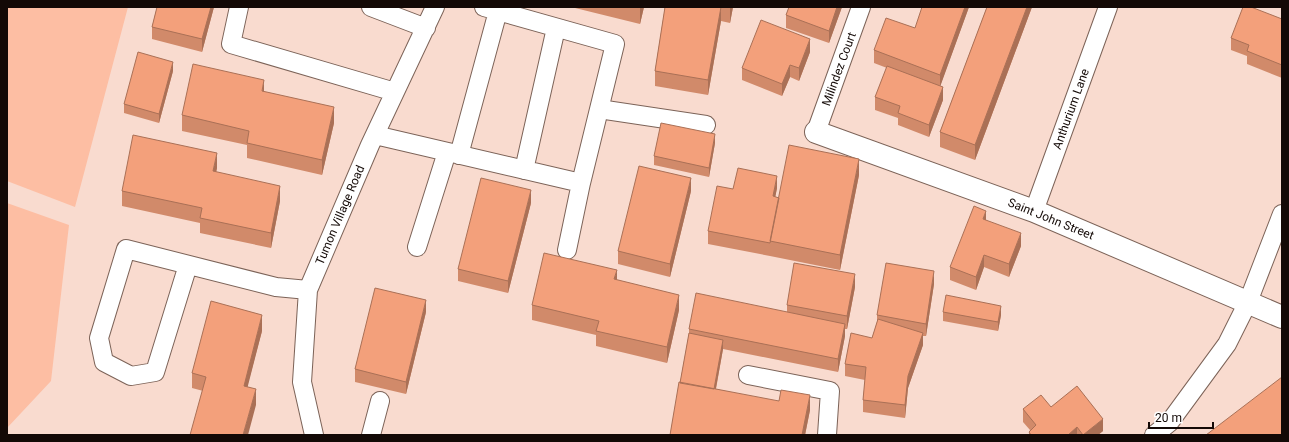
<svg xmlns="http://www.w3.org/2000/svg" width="1289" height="442" font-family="Roboto,sans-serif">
  <rect width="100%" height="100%" fill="#f9dbcf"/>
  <path fill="#fdbea3" d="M7 7H128L75 207 7 181Z
    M7 203 69 225 51 381 7 428Z"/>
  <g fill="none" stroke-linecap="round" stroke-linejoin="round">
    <defs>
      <path id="minor" d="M239 7 231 44 395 92
        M371 7 426 28
        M599 109 706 125
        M816 132 861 7
        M375 135 581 183 615 44 484 7
        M459 155 498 11
        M524 170 556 28
        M1034 211 1108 7
        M417 247 447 152
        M567 250 581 183
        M188 265 155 372 131 376 104 362 99 338 126 249 276 287 308 290
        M748 375 830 391 827 435
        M314 435 302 382 308 290 370 145 435 7
        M371 435 380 401
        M1154 435 1169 423 1227 344 1248 302 1282 214"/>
      <path id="tertiary" d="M816 132 1034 211 1282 317"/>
    </defs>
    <use href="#minor" stroke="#7c6358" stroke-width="20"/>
    <use href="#tertiary" stroke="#7c6358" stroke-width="24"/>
    <use href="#minor" stroke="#fff" stroke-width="18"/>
    <use href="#tertiary" stroke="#fff" stroke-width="22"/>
  </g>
  <path fill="#d18a6a" d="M157 7H214L202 52 152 39V27Z
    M571 7H644L640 24Z
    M665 7H733L730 23 721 21 708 95 655 86V71Z
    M785 7H842L829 43 786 28V15L789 8Z
    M969 7 940 86 943 100 929 137 898 125V118L875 110V97L887 68 874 63V50L915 28Z
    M987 7H1032L975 160 940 147V132Z
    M1282 19V78L1247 64V56L1231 50V38Z
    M810 52 799 81 790 77 782 96 742 80V68Z
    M173 71 159 123 124 113V104Z
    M264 92 334 123 322 175 247 158V145L182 131V115Z
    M715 143 709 177 654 165V156Z
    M217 168 216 172 280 201 271 248 200 233V223L122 206V191Z
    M859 175 840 270 770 256 708 244V231L733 189 777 188 775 197 779 198Z
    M691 191 670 277 618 264V251Z
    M531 203 508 293 458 281V269Z
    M986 220 1021 246 1009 277 984 267 976 290 950 280V267Z
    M617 280 679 310 667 363 596 346V335L532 320V305Z
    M934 284 926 336H923V345L908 388 905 418 863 412V400L865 380 845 376V364L872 338 877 322V315Z
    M855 287 847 329H845V336L838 372 723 349 716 389 810 410 805 435H670L680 383 689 333V329L787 312V305Z
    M426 312 406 394 355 382V369Z
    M943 312 1001 315 998 331 943 321Z
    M262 331 247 387 256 405 192 388V373Z
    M1051 407 1103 431 1098 435H1029V432L1030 430 1023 422V409Z"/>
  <path fill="#aa7056" d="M211 7H214L202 52V39Z
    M640 7H644L640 24Z
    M721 7V21L708 95V80Z
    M731 7H733L730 23V8Z
    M837 7H842L829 43V31Z
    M965 7H969L940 87V75Z
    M1027 7H1032L975 160V145Z
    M810 39V52L799 81V68Z
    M173 62V71L159 123V114Z
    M790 65V77L782 96V84Z
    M264 80V95L262 91Z
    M943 87V100L929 137V125Z
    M334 107V123L322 175V160Z
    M715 134V143L709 177V168Z
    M217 153V168L213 186V171Z
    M859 159V175L840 270V255Z
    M777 176V188L773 209V196Z
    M691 178V191L670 277V264Z
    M280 186V201L271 248V233Z
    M531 190V203L508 293V281Z
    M986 211V224L983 219Z
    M1021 233V246L1009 277V264Z
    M984 255V267L976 290V277Z
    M617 270V285L614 279Z
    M934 271V284L926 336V324Z
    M855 274V287L847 329V316Z
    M679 295V310L667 363V347Z
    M426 300V312L406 394V382Z
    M1001 306V315L998 331V322Z
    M262 315V331L244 401V386Z
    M845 324V336L838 372V359Z
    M923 333V345L908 388 905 418V405L908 376Z
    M723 340V349L713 404V395Z
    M256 389V405L248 435H243Z
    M810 395V410L805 435H802Z
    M1103 419V431L1098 435H1083Z
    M1077 427V435H1068Z"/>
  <path fill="#f3a07b" stroke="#aa7056" d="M157 7H211L202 39 152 27Z
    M665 7H721L708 80 655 71Z
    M789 7H837L829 31 786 15Z
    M922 7H965L940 75 874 50 886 18 915 28Z
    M987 7H1027L975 145 940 132Z
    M1243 7H1251L1282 19V65L1247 51 1249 45 1231 38Z
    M761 20 810 39 799 68 790 65 782 84 742 68Z
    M138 52 173 62 159 114 124 104Z
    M193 64 264 80 262 91 334 107 322 160 247 143 249 131 182 115Z
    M887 66 943 87 929 125 898 113 900 106 875 97Z
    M661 123 715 134 709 168 654 156Z
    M133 135 217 153 213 171 280 186 271 233 200 218 202 208 122 191Z
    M789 145 859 159 840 255 770 241Z
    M639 166 691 178 670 264 618 251Z
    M738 168 777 176 773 196 779 198 770 243 708 231 717 186 733 189Z
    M481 178 531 190 508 281 458 269Z
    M974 206 986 211 983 219 1021 233 1009 264 984 255 976 277 950 267Z
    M544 253 617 270 614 279 679 295 667 347 596 331 599 321 532 305Z
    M794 263 855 274 847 316 787 305Z
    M886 263 934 271 926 324 877 315Z
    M375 288 426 300 406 382 355 369Z
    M696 293 845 324 838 359 689 329Z
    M946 295 1001 306 998 322 943 312Z
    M211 301 262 315 244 386 256 389 243 435H190L206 377 192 373Z
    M878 319 923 333 908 376 905 405 863 400 866 367 845 364 851 333 872 338Z
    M689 333 723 340 714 389 680 383Z
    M1282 377V435H1206Z
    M679 382 779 401 781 390 810 395 802 435H670Z
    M1077 386 1103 419 1083 435 1077 427 1068 435H1031L1029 432 1036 425 1023 409 1041 395 1051 407Z"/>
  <g text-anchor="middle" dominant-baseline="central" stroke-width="3" stroke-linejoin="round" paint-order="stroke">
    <g font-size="12" fill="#130906" stroke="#fff">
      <text transform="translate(839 69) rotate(-70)">Milindez Court</text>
      <text transform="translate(1071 109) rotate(-70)">Anthurium Lane</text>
      <text transform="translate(340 215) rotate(-67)">Tumon Village Road</text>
      <text transform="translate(1051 219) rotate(22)">Saint John Street</text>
    </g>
  </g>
  <rect width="1289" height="442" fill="none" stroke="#130906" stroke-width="16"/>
  <path d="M1149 422v6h64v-6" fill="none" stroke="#130906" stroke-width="2"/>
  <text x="1155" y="422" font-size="12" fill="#130906" stroke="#ffffff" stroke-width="3" paint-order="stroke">20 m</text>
</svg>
